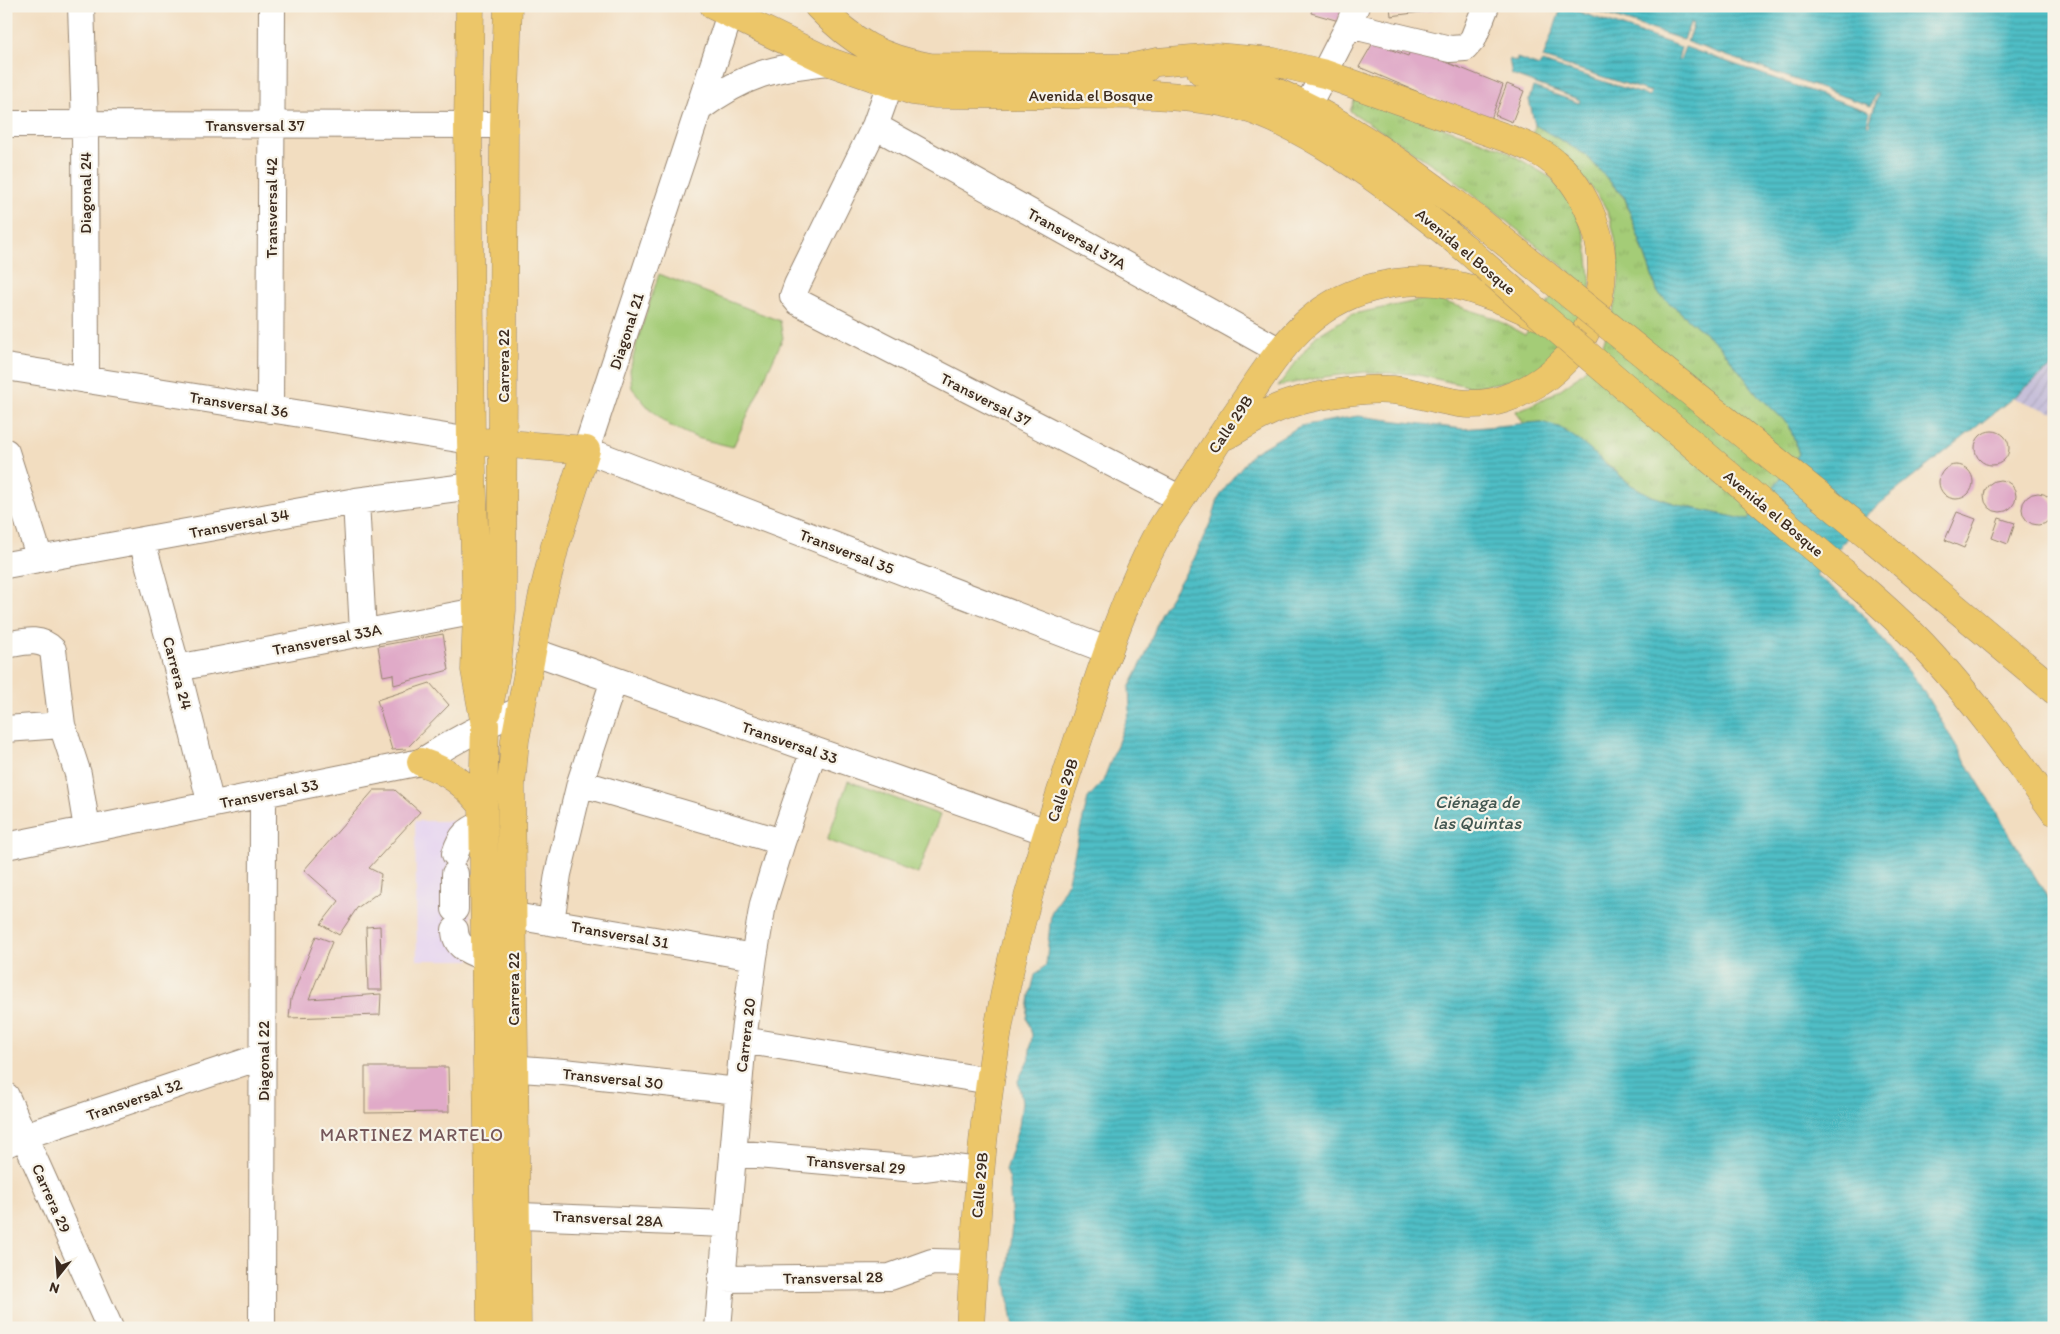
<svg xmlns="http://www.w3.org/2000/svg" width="2060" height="1334" font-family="Itim,sans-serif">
	<defs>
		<pattern id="industrial-furrows" width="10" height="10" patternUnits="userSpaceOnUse" patternTransform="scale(1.25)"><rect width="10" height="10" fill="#c7c0d9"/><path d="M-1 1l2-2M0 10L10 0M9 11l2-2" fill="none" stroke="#aca5ba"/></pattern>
		<pattern id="grass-tufts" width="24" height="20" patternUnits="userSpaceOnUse" patternTransform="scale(1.25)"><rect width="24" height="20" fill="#a4cc77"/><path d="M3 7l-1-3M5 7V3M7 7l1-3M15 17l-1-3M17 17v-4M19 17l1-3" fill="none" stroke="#8eaf66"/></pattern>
		<pattern id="water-rules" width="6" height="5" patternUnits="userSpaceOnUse" patternTransform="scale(1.25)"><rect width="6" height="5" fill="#4fbec6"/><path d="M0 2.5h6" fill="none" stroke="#439ba0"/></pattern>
	</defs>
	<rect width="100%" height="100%" fill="#f7f3e8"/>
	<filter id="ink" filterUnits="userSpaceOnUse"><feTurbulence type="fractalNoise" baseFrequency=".02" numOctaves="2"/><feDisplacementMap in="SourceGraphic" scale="10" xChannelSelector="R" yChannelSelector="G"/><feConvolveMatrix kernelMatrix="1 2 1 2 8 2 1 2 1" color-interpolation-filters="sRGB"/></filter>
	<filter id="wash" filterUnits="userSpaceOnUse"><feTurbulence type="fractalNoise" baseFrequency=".0096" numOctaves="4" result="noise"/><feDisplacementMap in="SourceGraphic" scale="20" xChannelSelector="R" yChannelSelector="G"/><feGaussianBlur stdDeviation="1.12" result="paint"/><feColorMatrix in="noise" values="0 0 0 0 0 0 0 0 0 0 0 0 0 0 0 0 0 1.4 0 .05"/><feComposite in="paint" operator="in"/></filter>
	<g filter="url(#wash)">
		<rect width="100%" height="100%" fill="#f2ddc0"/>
		<path fill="#e5d3f1" d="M415,821H469L470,960H417Z"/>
		<path fill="url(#industrial-furrows)" d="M2054,365V413L2013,398Z"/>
		<path fill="url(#grass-tufts)" stroke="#707b4a" d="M1356,96L1501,148L1553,179L1573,206L1586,239L1591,286L1582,321L1554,358L1526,376L1503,382L1472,387L1414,374L1365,372L1323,377L1278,386L1316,336L1353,314L1432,298L1492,317L1525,335L1570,272L1447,174L1350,111Z
			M1535,125L1586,155L1625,199L1658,293L1720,346L1757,394L1789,425L1799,454L1748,520L1683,506L1652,496L1631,485L1610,466L1541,422L1523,423L1516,411C1543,401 1566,388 1587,368C1590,364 1595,361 1597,357C1607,340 1618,295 1619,276C1619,255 1614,223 1604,205C1587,176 1559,157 1533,137Z"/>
		<path fill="#a4cc77" stroke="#707b4a" d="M659,274L780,321L783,338L733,447L697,438L669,425L647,406L632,388L630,370L637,342Z
			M848,781L940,815L918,874L827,840Z"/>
		<path fill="url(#water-rules)" stroke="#457472" d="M1562,6L1681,47L1678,60H1680L1685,47L1870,112L1867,124L1869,125L1878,94H1876L1871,106L1687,42L1693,24L1690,23L1684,40L1581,6H2054V365L1867,514L1816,575L1855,606L1919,684L2054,908V1328H1014L1006,1282L1012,1225L1009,1180L1005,1170L1019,1126L1022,1102L1018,1081L1029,1058L1032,1035L1027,1018L1030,995L1035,975L1046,965L1051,913L1067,884L1088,798L1103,781L1130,711L1129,688L1146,654L1160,614L1194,559L1212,519L1218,499L1230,481L1253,453L1300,426L1358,416L1463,429L1541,422L1559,427L1577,439L1631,485L1652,496L1683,506L1748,520L1799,454L1789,425L1757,394L1720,346L1658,293L1625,198L1586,155L1535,125L1529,100L1533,87L1579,103L1580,100L1512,75L1509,59L1517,62V58L1539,66L1542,62L1649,96L1651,92L1543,58Z"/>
		<g id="blocks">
			<path fill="#e0aac8" d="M1313,6H1343L1339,21L1311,13Z
				M1390,6H1459V7L1391,16Z
				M1373,43L1408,56L1411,48L1503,85L1490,122L1359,67Z
				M1507,84L1524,91L1512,122L1495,115Z
				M1975 448a17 17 0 1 1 34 0a17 17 0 1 1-34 0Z
				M1939 482a17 17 0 1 1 34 0a17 17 0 1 1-34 0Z
				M1984 496a16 16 0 1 1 32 0a16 16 0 1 1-32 0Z
				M2022 509a16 16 0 1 1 32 0a16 16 0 1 1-32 0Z
				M1957,512L1976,519L1964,548L1945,540Z
				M1999,518L2015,523L2008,544L1992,538Z
				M443,634L449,670L394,685L393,674L383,676L378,646Z
				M430,683L449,705L406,749L392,750L377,700Z
				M374,790H395L420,812L369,868L381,874L379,892L357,908L339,935L321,924L339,901L304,870Z
				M380,926L382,990H368L366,927Z
				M316,936L332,942L309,999L381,994L380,1015L289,1018L291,999Z
				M365,1067H448L449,1112L365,1113Z"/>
		</g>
	</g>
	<g filter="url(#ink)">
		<use href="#blocks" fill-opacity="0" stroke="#96846f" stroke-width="1"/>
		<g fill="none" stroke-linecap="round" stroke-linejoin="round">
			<defs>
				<path id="minor" d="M81,6L85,124L86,380
					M730,14L586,450L1109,651
					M1349,25L1450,49L1465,48L1473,39L1486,6
					M890,84L875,126L797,285L793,296L798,302L1181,499
					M1308,105L1349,25L1356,6
					M700,108C745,74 775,67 830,62
					M6,124L504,125
					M875,126L1280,351
					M6,367L471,441
					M270,410L272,6
					M6,452L40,559
					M356,501L363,632
					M142,541L177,668L211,805
					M6,565L356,501L473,486
					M6,645C23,642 40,636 53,650L62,725L78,774L87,829
					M532,651L1047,832
					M177,668L477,611
					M6,729L62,725
					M580,783L614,680
					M6,846L421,762C453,741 485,724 521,710
					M455,854C461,835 466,831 484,823
					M455,874V909
					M491,912L754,957
					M551,922L558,874L580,783L782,842
					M455,930C455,948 471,952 486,958
					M743,1040L990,1081
					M493,1067L564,1072L738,1091
					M6,1096L110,1328
					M6,1144L24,1136L263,1056
					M733,1153L916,1169L939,1166L979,1171
					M495,1215L726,1224
					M721,1279L890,1277L932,1262L973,1263
					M262,1328L263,794
					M718,1328L743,1040L754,957L763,904L782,842L814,750"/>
				<path id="major" d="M470,6L468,125L471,441L477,611L475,670L485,725L483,806L491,1328
					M714,6L830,62L913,91L936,94L1153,95C1183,97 1214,99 1243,107C1271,115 1297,129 1322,144C1374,175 1420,211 1466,249
					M818,6C852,42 881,59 930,67L1146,68
					M1129,68L1157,62L1216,57L1274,62L1325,74L1512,140C1527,146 1542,152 1555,163C1569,174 1580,191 1588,208C1625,286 1585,372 1504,399C1461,413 1434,394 1393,390C1361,387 1300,397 1271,411C1255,418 1240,428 1225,436
					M1201,71C1300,84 1396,160 1475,218
					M471,441L586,450L555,546L542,599L515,740L511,786L517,1328
					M1872,538L2054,690
					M1844,573C1874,598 1904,624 1931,654C1976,703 2015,757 2054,811
					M488,711L497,666L502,610L504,125L508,6
					M421,762C448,771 466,784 483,806
					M970,1328C976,1219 982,1110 1003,1003C1019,915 1048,831 1076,746C1100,675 1122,601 1158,535C1165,521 1175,509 1183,496C1200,469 1216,443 1234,417C1273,361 1301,307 1371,288C1437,270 1479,290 1538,316"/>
			</defs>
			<use href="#minor" stroke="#96846f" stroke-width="28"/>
			<use href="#major" stroke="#96846f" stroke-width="29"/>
			<use href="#minor" stroke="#fff" stroke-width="26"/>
			<use href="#major" stroke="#ecc669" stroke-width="28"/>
			<defs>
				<path id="major-bridge" d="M1475,218L1872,538
					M1466,249L1544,318L1844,573"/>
			</defs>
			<use href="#major-bridge" stroke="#96846f" stroke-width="29" stroke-linecap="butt"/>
			<use href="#major-bridge" stroke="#ecc669" stroke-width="28"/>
		</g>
	</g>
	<g text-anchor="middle" stroke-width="4.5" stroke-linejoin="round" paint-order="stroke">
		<g font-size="16" fill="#3b2a1e" stroke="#f7f3e8">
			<text x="1091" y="101">Avenida el Bosque</text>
			<text x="255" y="131">Transversal 37</text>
			<text transform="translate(85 193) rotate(-90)" y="6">Diagonal 24</text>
			<text transform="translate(271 208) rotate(-90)" y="6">Transversal 42</text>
			<text transform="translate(1077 238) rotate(29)" y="6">Transversal 37A</text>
			<text transform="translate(1466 251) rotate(40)" y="6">Avenida el Bosque</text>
			<text transform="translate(626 331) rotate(-72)" y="6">Diagonal 21</text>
			<text transform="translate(503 366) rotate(-90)" y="6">Carrera 22</text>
			<text transform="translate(986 399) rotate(27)" y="6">Transversal 37</text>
			<text transform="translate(239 404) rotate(9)" y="6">Transversal 36</text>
			<text transform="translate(1230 424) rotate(-56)" y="6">Calle 29B</text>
			<text transform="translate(1774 513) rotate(40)" y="6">Avenida el Bosque</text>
			<text transform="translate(239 523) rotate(-11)" y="6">Transversal 34</text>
			<text transform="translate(847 551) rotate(21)" y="6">Transversal 35</text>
			<text transform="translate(327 639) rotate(-11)" y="6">Transversal 33A</text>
			<text transform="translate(178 673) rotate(75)" y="6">Carrera 24</text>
			<text transform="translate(790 742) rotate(19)" y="6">Transversal 33</text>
			<text transform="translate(1062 790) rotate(-71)" y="6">Calle 29B</text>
			<text transform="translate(269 793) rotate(-11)" y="6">Transversal 33</text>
			<text transform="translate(620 934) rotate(10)" y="6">Transversal 31</text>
			<text transform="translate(513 989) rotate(-90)" y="6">Carrera 22</text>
			<text transform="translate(745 1035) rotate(-83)" y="6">Carrera 20</text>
			<text transform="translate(263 1061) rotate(-90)" y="6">Diagonal 22</text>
			<text transform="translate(613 1078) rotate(6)" y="6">Transversal 30</text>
			<text transform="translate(134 1099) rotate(-19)" y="6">Transversal 32</text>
			<text transform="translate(856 1164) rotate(5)" y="6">Transversal 29</text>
			<text transform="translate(979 1185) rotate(-85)" y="6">Calle 29B</text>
			<text transform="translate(52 1198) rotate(66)" y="6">Carrera 29</text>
			<text transform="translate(608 1218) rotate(3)" y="6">Transversal 28A</text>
			<text transform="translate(833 1277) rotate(-1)" y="6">Transversal 28</text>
		</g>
		<g font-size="18" font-style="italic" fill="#415650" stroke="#f7f3e8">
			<text x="1477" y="808">Ciénaga de<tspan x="1477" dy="21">las Quintas</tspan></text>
		</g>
		<g font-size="18" letter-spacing="1" fill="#75575a" stroke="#f7f3e8">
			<text x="412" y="1141">MARTINEZ MARTELO</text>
		</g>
	</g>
	<rect width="2060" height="1334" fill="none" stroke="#f7f3e8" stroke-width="25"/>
	<g transform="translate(58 1276) rotate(197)" stroke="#f7f3e8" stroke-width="4" paint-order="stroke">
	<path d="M0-4L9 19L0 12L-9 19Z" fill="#3b2a1e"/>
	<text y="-8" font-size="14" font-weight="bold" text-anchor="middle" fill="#3b2a1e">N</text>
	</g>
</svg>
